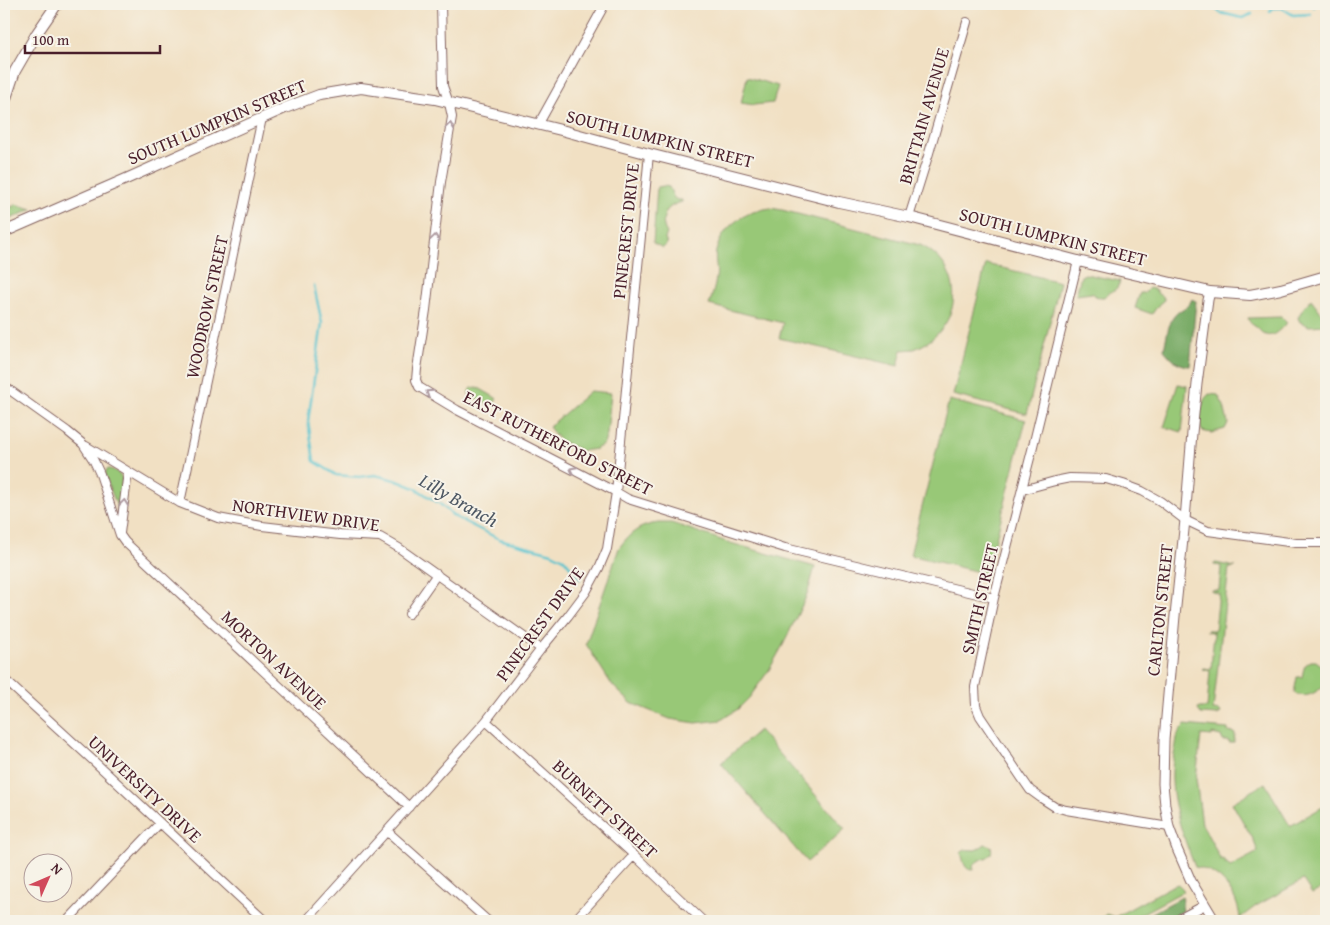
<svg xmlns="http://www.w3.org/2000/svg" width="1330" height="925" font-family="'Gentium Book Plus',serif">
	<rect width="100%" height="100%" fill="#f7f3e8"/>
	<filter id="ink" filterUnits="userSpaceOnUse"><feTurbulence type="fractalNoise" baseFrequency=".02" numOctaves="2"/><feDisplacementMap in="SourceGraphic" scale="10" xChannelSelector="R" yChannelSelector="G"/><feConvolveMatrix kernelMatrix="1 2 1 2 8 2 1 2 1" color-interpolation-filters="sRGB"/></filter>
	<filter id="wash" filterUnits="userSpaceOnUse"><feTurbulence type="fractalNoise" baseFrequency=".0096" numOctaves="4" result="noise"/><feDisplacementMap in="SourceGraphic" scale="20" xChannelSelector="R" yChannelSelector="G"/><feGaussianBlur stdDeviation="1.12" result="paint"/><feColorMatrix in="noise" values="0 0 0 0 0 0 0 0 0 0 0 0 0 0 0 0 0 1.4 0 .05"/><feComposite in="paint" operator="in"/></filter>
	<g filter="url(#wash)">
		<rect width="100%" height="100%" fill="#f1e0c3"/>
		<path fill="#98c877" stroke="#717451" d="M747,77L778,86L773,103L754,105L741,103Z
			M664,186L669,187C673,194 672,201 682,200V202C679,203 676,203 674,205C662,210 661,225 667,233L665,239L667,244L663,248L653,243L657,187Z
			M4,204L13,207L15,204L32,209L4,222Z
			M771,208L782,210L920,245C955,261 965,303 939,332C933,339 923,346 914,349C910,349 906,350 902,350L898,366L779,338L783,323L709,305C712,296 715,287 716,278C718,269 714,260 716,251C723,225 745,211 771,208Z
			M986,264L1060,282L1027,414L953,395Z
			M1085,274L1120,281C1117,293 1110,290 1104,297H1097L1092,293L1076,295L1081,276Z
			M1149,288L1157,290V293L1164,298V300L1159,304L1152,314L1135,308L1140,293H1144Z
			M1311,299L1326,319V325L1309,326L1300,322L1298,318L1302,310Z
			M1281,317L1287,323C1280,328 1273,341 1262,333C1260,331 1259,329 1256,327C1252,324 1250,324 1248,318Z
			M1178,384L1187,386L1182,432L1164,427Z
			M477,387L496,398L497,399L491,406L469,395V391L472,388Z
			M590,391L611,393L607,434L604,444L596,449L582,451L559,440L549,427Z
			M1209,394L1218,395L1224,406L1228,423L1225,429L1211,433L1202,431C1197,423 1201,400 1209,394Z
			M949,400L1026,420L987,574L910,555Z
			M108,469C114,469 119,473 122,478L121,513L120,514L105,476L106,471Z
			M659,523H671L678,525L727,542L815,567L809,588L805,599L783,645L769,670L749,698L738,709L721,720L696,723L670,719L631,703L612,685L586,644L619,548C630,533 639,525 659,523Z
			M1216,563L1235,567L1234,568H1229L1213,710L1220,711L1221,713L1217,715L1201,714L1198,710L1199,708H1207L1210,671L1202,669L1203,668L1211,669L1214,633L1207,631V630H1215L1219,593L1212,592L1211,590H1219L1221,566L1214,565V564Z
			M1311,661H1316L1326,669V683C1318,692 1306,700 1294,693L1297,677H1302C1304,669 1303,665 1311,661Z
			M1185,725L1228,729V732L1235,733L1234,743H1229V741H1223L1221,736L1212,734V736L1201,735L1196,779L1202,824L1221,860L1223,859L1225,863H1227L1230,867L1258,852L1253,839L1232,803L1265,783L1290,826L1326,805V886L1312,894L1303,880L1256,906L1240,918C1237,893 1221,872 1195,867C1181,831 1165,789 1175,750C1178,736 1175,736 1185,725Z
			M759,730L845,829L807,862L721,763Z
			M985,844L991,846C995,861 979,856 973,866L974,870C963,871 964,860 961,853C966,848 969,850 975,850C979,849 982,846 985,844Z
			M1178,884L1183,889L1182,892L1128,921H1103L1102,920L1103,917L1106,914L1115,917L1170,887Z"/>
		<path fill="#7aac68" stroke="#62664a" d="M1192,299L1196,301L1190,366H1188C1174,363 1173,360 1164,350C1166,341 1168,322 1175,315C1181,308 1189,308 1192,299Z
			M1182,897L1183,898L1182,905L1183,911L1166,921H1137Z"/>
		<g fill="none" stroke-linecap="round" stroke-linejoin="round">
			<path stroke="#56c3ce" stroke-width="2.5" d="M1208,4L1221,13L1242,18L1252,14
				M1314,7V4
				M1270,11L1273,8H1282L1293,15L1311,14
				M314,286L322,323L308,421L314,461L336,475L359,477L375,475L395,480L415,488L440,504L455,517L499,539L552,553L564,559L580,579"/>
		</g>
	</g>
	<g filter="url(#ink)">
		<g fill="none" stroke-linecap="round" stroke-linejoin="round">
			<defs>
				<path id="minor" d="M441,4L443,86L449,103L452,117L441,182L426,310L417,369L416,380L419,387L457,410L616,492L628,499L785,548L994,598
					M538,125L605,4
					M909,217L929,153L967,22
					M1078,261L1032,450L994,598L975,687L976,706L980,716L1021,777L1030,790L1041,798L1055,807L1066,810L1169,827
					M4,386L67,431L83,444L94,461L100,474L120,535L125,542L409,807
					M86,446L180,503L218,518L262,526L340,535L380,537L399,548L541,649
					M1022,490L1055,481L1070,478L1106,479L1123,484L1142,491L1160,501L1185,520L1208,531L1296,543H1326
					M180,503L262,118
					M120,533L128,472
					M409,614L437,574
					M4,679L98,765L265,921
					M486,721L634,855L703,921
					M387,831L488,921
					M67,921L160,823
					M306,921L486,721L541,649L568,616L586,592L599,568L607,549L616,492L649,154
					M574,921L634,855
					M1175,921L1205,905"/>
				<path id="tertiary" d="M1210,292L1208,300L1197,384L1192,433L1185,520L1175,616L1164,740L1163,784L1165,805L1169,827L1177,849L1191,881L1215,921"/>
				<path id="secondary" d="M4,104L15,71L37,33L57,4
					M4,232L126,179L285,108L319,95L361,88L435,99L565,131L649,154L839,202L909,217L1078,261L1210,292L1250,295L1281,289L1326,276"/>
			</defs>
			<use href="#minor" stroke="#846360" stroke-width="10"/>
			<use href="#tertiary" stroke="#846360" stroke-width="11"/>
			<use href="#secondary" stroke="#846360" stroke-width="12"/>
			<use href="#minor" stroke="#fff" stroke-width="8"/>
			<use href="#tertiary" stroke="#fff" stroke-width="9"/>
			<use href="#secondary" stroke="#fff" stroke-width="10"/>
		</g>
		<defs><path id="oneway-chevron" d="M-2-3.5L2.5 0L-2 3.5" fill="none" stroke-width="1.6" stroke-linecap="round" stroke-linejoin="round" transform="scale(1.25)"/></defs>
		<g stroke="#ae9aa0">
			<use href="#oneway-chevron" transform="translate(450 126) rotate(-82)"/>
			<use href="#oneway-chevron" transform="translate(435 238) rotate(-82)"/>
			<use href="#oneway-chevron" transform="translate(429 393) rotate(-147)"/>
			<use href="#oneway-chevron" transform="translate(573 470) rotate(-153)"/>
			<use href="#oneway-chevron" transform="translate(124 503) rotate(-83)"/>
		</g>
	</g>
	<g text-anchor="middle" stroke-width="4" stroke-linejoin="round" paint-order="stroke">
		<g font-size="18" fill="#4a1f2b" stroke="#f7f3e8">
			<text transform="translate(924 116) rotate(-74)" y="6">BRITTAIN AVENUE</text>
			<text transform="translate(217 122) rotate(-23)" y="6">SOUTH LUMPKIN STREET</text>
			<text transform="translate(660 139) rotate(14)" y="6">SOUTH LUMPKIN STREET</text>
			<text transform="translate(626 231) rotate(-84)" y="6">PINECREST DRIVE</text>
			<text transform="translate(1053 237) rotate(14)" y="6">SOUTH LUMPKIN STREET</text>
			<text transform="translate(207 307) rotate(-78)" y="6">WOODROW STREET</text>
			<text transform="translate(558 443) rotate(27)" y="6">EAST RUTHERFORD STREET</text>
			<text transform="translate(306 515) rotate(8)" y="6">NORTHVIEW DRIVE</text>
			<text transform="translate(980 599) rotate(-77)" y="6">SMITH STREET</text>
			<text transform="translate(1160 610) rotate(-84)" y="6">CARLTON STREET</text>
			<text transform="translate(540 624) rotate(-54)" y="6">PINECREST DRIVE</text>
			<text transform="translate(274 660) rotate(43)" y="6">MORTON AVENUE</text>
			<text transform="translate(145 789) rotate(43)" y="6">UNIVERSITY DRIVE</text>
			<text transform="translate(605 809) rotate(43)" y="6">BURNETT STREET</text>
		</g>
		<g font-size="19" font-style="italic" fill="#4e5864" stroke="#f7f3e8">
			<text transform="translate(459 500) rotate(30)" y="7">Lilly Branch</text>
		</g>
	</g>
	<rect width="1330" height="925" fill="none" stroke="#f7f3e8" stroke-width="20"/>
	<g transform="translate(48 878) rotate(45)"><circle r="24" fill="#f7f3e8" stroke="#b29e9c"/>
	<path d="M0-4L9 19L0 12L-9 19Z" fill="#d1495b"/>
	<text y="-8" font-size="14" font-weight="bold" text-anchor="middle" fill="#4a1f2b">N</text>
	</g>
	<path d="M25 45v8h135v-8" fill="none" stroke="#4a1f2b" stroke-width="2.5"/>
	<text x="32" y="45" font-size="15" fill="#4a1f2b" stroke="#f7f3e8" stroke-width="4" paint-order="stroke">100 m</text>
</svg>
